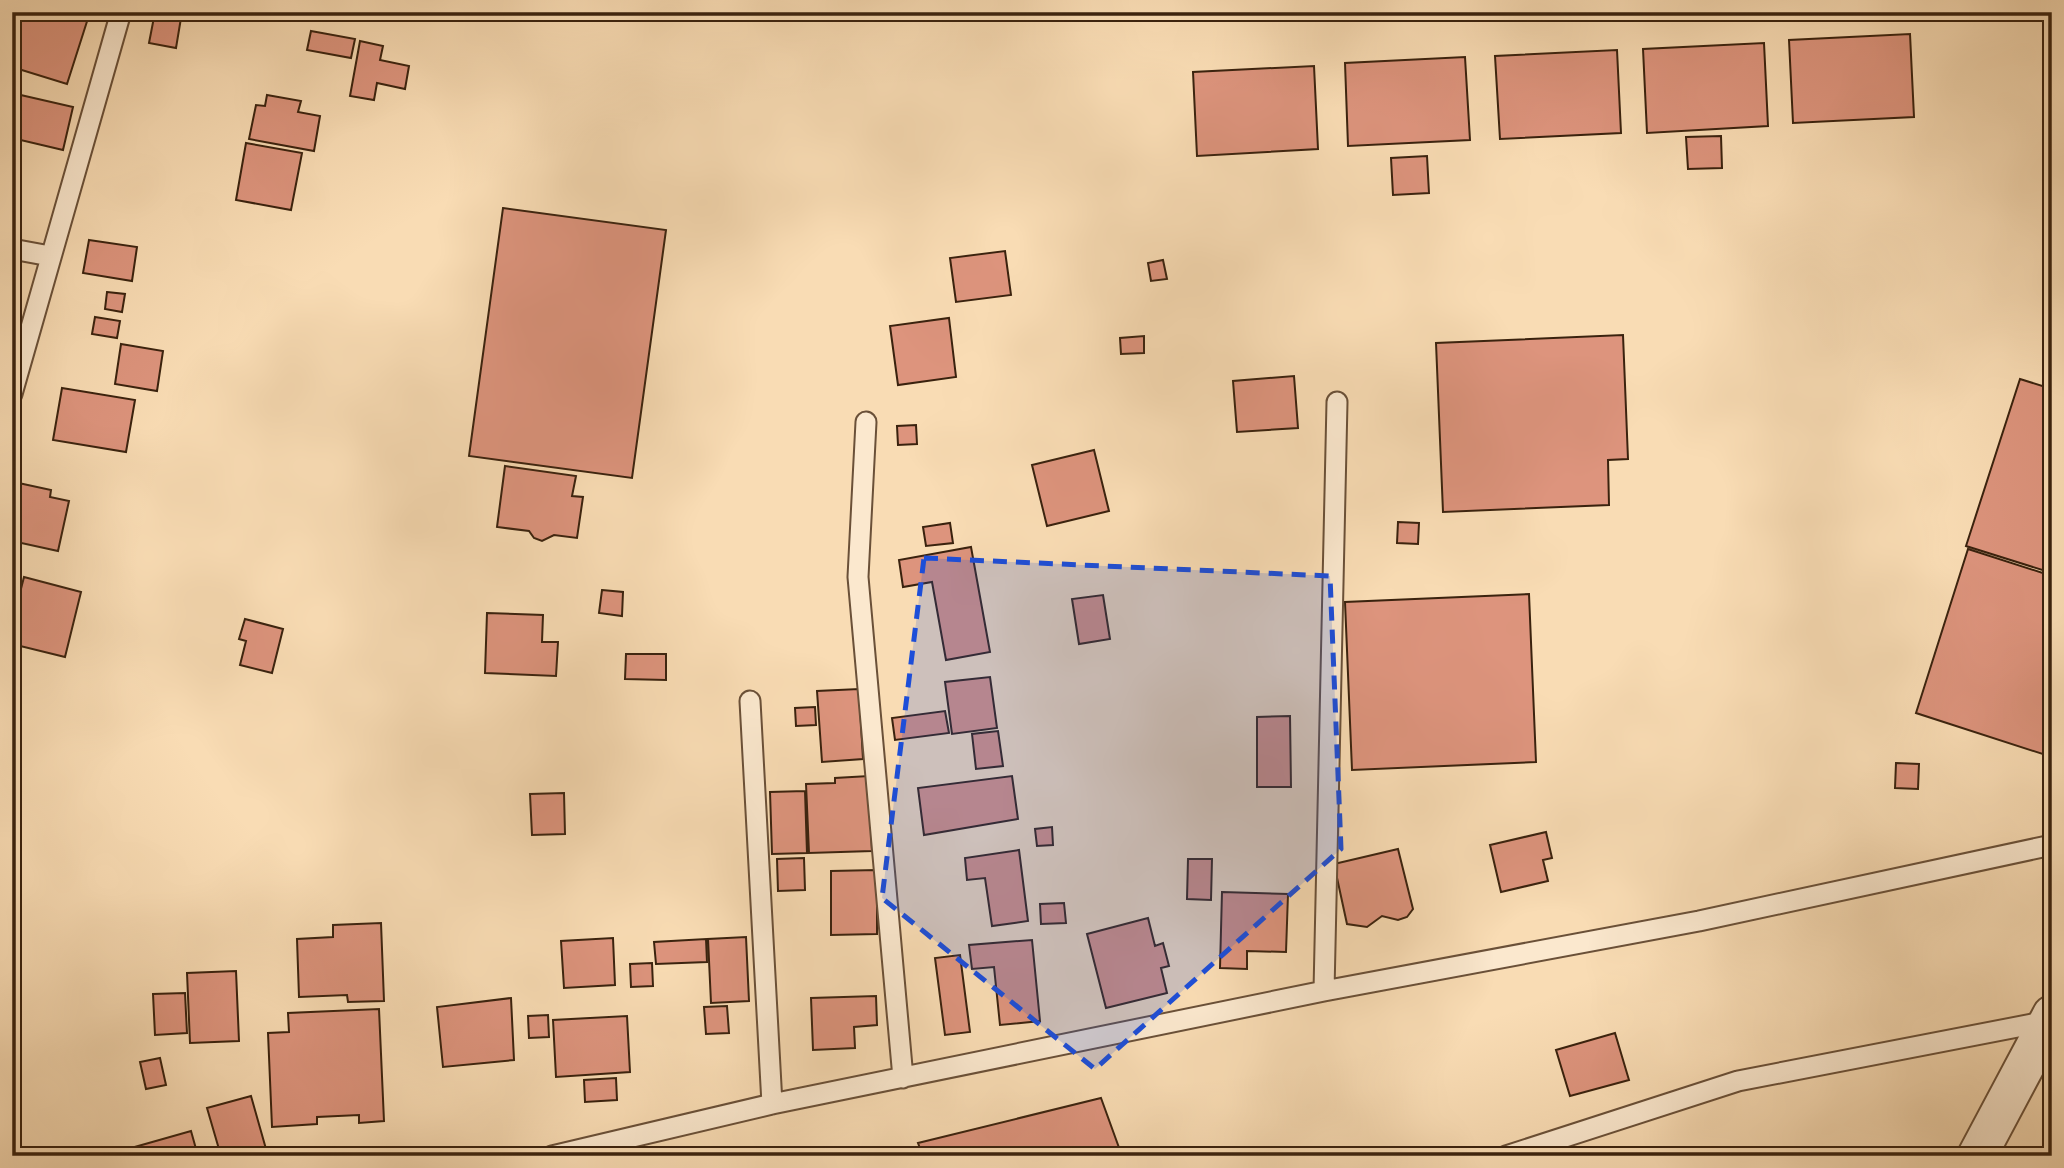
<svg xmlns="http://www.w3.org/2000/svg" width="2064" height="1168" font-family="Cardo,serif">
	<rect width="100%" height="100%" fill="#f9dcb4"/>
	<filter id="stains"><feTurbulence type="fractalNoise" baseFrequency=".00286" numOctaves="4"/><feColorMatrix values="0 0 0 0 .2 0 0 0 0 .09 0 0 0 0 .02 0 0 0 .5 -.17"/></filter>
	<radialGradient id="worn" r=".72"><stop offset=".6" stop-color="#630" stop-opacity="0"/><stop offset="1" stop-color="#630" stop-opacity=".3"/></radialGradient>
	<path fill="#dd947d" stroke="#3a220e" stroke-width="2" d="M12,12H90L67,84L12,67Z
		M155,12H182L176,48L149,43Z
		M311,31L355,39L351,58L307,50Z
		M1910,34L1914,117L1793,123L1789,40Z
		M360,41L383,46L380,60L409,66L405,89L377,83L374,100L350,96Z
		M1764,43L1768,126L1647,133L1643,49Z
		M1617,50L1621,133L1500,139L1495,56Z
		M1465,57L1470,140L1348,146L1345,63Z
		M1314,66L1318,149L1197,156L1193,72Z
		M12,93L73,107L63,150L12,138Z
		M267,95L301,101L298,112L320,116L314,151L249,139L256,105L265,106Z
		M1721,136L1722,168L1688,169L1686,137Z
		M246,143L302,153L291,210L236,200Z
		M1427,156L1429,193L1393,195L1391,158Z
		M503,208L666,230L632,478L469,456Z
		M89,240L137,247L132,281L83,273Z
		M1005,251L1011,295L956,302L950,258Z
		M1163,260L1167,279L1151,281L1148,263Z
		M107,292L125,294L122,312L105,309Z
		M95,317L120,321L117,338L92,334Z
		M949,318L956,377L898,385L890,326Z
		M1623,335L1628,459L1608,460L1609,505L1443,512L1436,343Z
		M1144,336V353L1121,354L1120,338Z
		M121,344L163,351L157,391L115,384Z
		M1294,376L1298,428L1237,432L1233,381Z
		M2020,379L2052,389V573L1966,546Z
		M62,388L135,400L126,452L53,440Z
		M916,425L917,444L898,445L897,426Z
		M1094,450L1109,511L1047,526L1032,465Z
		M505,466L576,476L572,496L583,497L577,538L554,535L542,541L534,538L529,531L497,527Z
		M14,482L51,490L50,497L69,501L58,551L12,541Z
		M1398,522L1419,523L1418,544L1397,543Z
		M950,523L953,543L926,546L923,527Z
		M971,547L990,652L946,660L932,582L903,587L899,560Z
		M1968,549L2052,576V757L1916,713Z
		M24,577L81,592L65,657L12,644V624Z
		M602,590L623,592L622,616L599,613Z
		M1529,594L1536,762L1352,770L1345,602Z
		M1103,595L1110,639L1079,644L1072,599Z
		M487,613L543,615L542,642H558L556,676L485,673Z
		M245,619L283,629L272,673L240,665L246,641L239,639Z
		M626,654H666V680L625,679Z
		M990,677L997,728L952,734L945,682Z
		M859,689L863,759L822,762L817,691Z
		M815,707L816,725L796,726L795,708Z
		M945,711L949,733L895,740L892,718Z
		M1290,716L1291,787H1257V717Z
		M998,731L1003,766L976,769L972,734Z
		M1896,763L1919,764L1918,789L1895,788Z
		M869,776L872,851L809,853L806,784L835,783V778Z
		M1012,776L1018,819L924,835L918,788Z
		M805,791L807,853L772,854L770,792Z
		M564,793L565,834L532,835L530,794Z
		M1052,827L1053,845L1037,846L1035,829Z
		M1546,832L1552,858L1543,860L1548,881L1501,892L1490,845Z
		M1398,849L1413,909L1407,917L1398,920L1382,916L1367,927L1347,924L1334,864Z
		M1019,850L1028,921L992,926L985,878L967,880L965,858Z
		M804,858L805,890L778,891L777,859Z
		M1188,859H1212L1211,900L1187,899Z
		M877,870V934L831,935V871Z
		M1222,892L1288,894L1286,952L1247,951V969L1220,968Z
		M1064,903L1066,923L1041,924L1040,904Z
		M1148,918L1155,946L1163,943L1169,966L1161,968L1167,993L1106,1008L1087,934Z
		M381,923L384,1001L348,1002L347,995L299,997L297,939L333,937V925Z
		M746,937L749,1001L711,1003L708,939Z
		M613,938L615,985L564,988L561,941Z
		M706,939L707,962L656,964L654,942Z
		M1032,940L1040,1021L1000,1025L994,967L972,969L969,945Z
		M960,955L970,1032L945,1035L935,958Z
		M652,963L653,986L631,987L630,964Z
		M236,971L239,1041L190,1043L187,973Z
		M185,993L187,1033L155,1035L153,994Z
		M876,996L877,1025L854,1027L855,1048L813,1050L811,998Z
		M511,998L514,1060L443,1067L437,1007Z
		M727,1006L729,1033L706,1034L704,1007Z
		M379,1009L384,1121L359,1123V1115L317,1117V1124L272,1127L268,1033L289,1032L288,1013Z
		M548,1015L549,1037L529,1038L528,1016Z
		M627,1016L630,1072L556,1077L553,1020Z
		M1615,1033L1629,1080L1570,1096L1556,1050Z
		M160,1058L166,1085L146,1089L140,1062Z
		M616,1078L617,1100L585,1102L584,1080Z
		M251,1096L268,1156H221L207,1108Z
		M1101,1098L1122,1156H923L918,1143Z
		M191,1131L198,1156H118L117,1152Z"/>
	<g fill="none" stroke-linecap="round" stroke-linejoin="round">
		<defs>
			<path id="service" d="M12,249L50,256
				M12,394L121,12
				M866,422L858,577L903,1078
				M750,701L772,1104
				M1324,991L1337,402
				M552,1156L772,1104L1324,991L1699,921L2052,845
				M1506,1156L1738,1081L2048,1021"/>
			<path id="minor" d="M1977,1156L2052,1015"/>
		</defs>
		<use href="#service" stroke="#6a5038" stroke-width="23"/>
		<use href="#minor" stroke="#6a5038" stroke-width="42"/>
		<use href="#service" stroke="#fbe8ce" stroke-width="19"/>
		<use href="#minor" stroke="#fbe8ce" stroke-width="38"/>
	</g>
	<path fill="#1d4ed8" fill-opacity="0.2" stroke="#1d4ed8" stroke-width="5" stroke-dasharray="14 9" stroke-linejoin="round" d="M924,558L1330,576L1341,849L1095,1069L882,898Z"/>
	<rect width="2064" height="1168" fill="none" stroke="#f9dcb4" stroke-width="42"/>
	<rect x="14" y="14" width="2036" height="1140" fill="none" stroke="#3a220e" stroke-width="3.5"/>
	<rect x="21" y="21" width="2022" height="1126" fill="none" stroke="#3a220e" stroke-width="2"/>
	<rect width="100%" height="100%" filter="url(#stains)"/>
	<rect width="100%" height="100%" fill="url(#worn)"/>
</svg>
